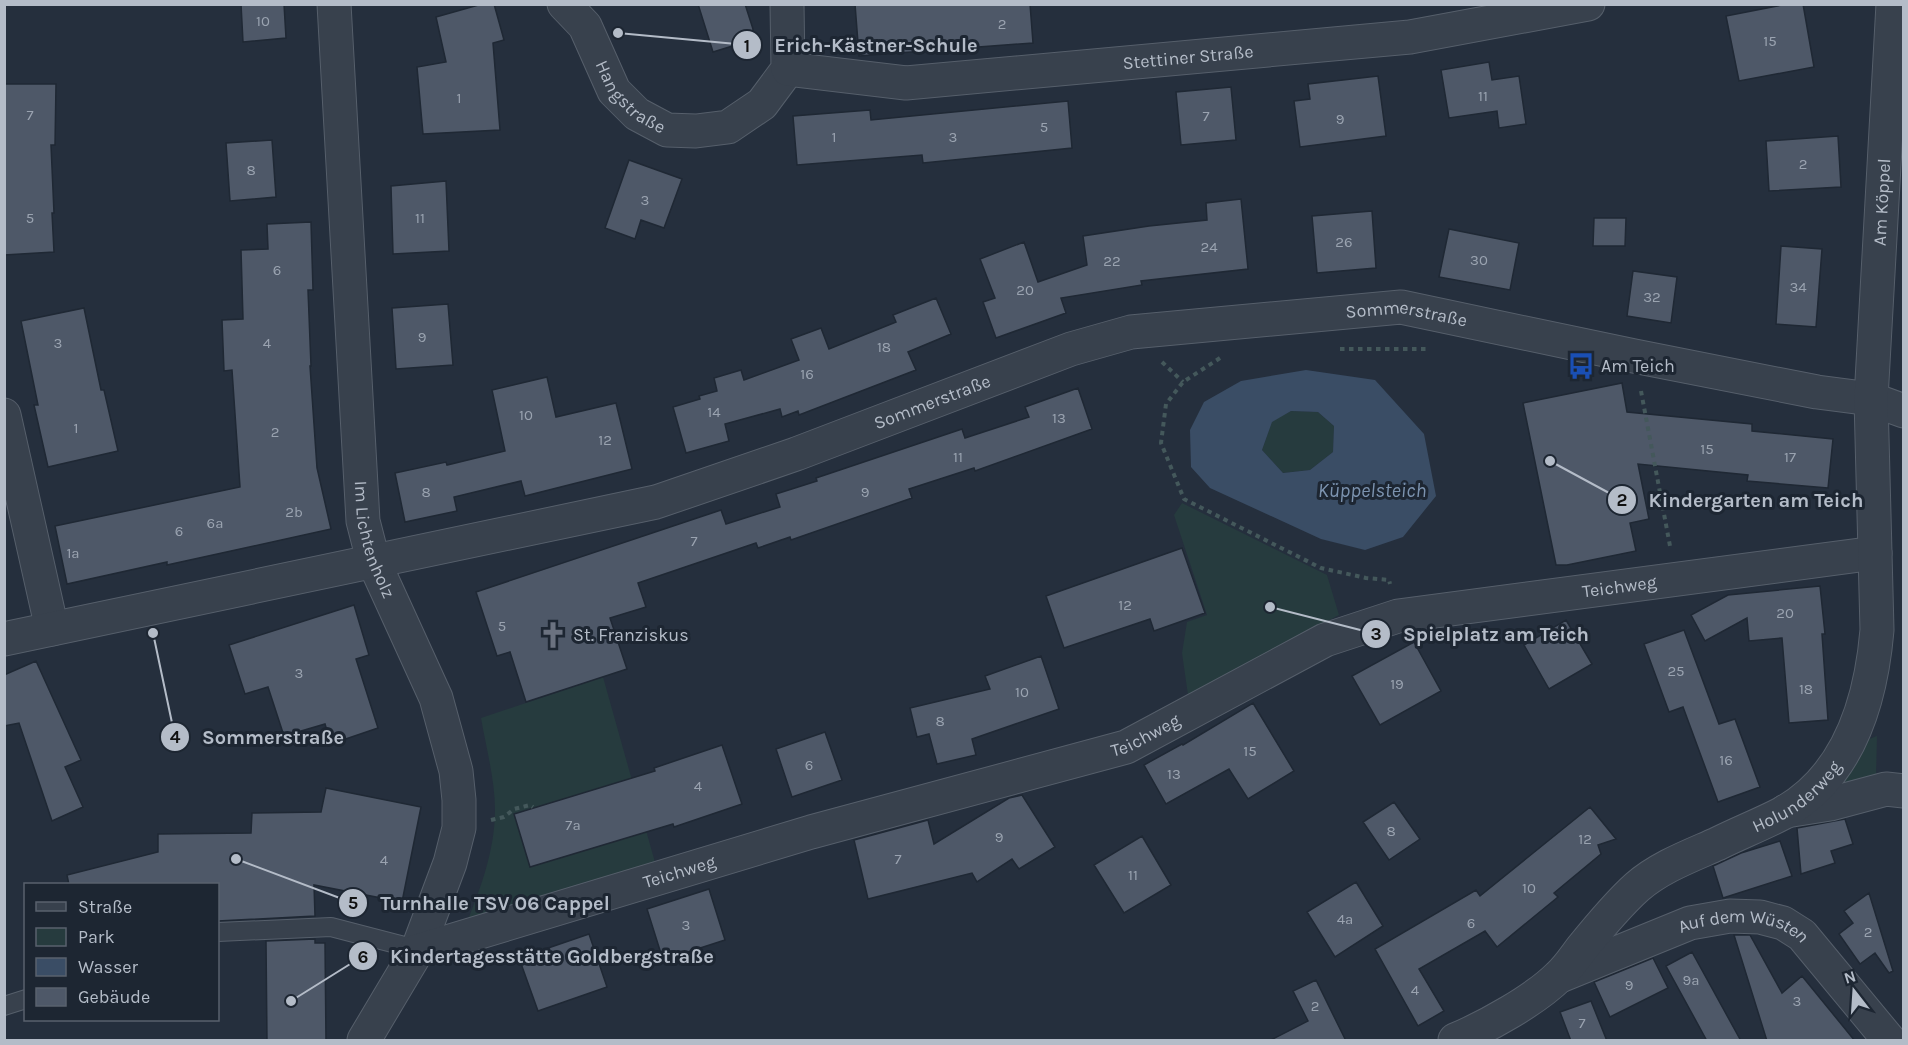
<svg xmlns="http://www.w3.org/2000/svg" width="1908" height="1045" font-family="Karla,sans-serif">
	<rect width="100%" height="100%" fill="#252f3d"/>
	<path fill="#263b3e" d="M1291,411L1318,412L1334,426L1333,452L1310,470L1283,473L1262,450L1272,421Z
		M1182,503L1327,575L1339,615L1188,695L1182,653L1187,622L1207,615L1174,515Z
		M603,677L658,873L463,932C479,893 495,852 495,810C495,780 486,747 481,718Z
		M1877,736L1876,777L1825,790L1864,741Z"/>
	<path fill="#3a4d65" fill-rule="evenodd" d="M1306,370L1375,380L1424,434L1436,496L1403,537L1365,550L1321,539L1210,488L1191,467L1190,430L1204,402L1241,381ZM1291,411L1318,412L1334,426L1333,452L1310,470L1283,473L1262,450L1272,422Z"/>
	<path fill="#4e5868" stroke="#1f2834" stroke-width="1.5" d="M241,4H284L286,38L243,42Z
		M482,4H494L504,40L493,43L500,130L423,134L417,67L446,62L436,17Z
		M698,4H745L753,29L752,40L713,52Z
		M855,4H1030L1033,43L859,56Z
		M1787,4H1803L1814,67L1739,81L1726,16Z
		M1489,62L1492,80L1519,76L1526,124L1499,128L1497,111L1449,118L1441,70Z
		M1378,76L1386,136L1300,147L1294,101L1310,99L1308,84Z
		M4,84H56L55,145H51L54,213H52L54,252L4,255Z
		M1231,87L1236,140L1181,145L1176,92Z
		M1068,101L1072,148L923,163L922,155L797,165L793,116L870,110L871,120Z
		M1838,136L1841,187L1769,191L1766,141Z
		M272,140L276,197L230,201L226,143Z
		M629,160L682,179L664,228L641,220L635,239L605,228Z
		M446,181L449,251L393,254L391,186Z
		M1241,199L1248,269L1141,281L1142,285L1061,298L1066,313L996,338L983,302L995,298L980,259L1024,242L1038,282L1087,265L1083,236L1149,226L1207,220L1206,203Z
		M1372,211L1376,268L1317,273L1312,216Z
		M1594,218H1626L1625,246H1593Z
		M311,222L313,290H308L311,366H310L317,468L331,529L167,565V562L67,584L55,526L240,487L232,370L224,371L222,320L243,319L241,250L268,249L267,224Z
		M1449,229L1519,243L1510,290L1439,277Z
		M1781,246L1822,249L1816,327L1776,324Z
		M1633,271L1677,277L1671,323L1627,316Z
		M936,298L951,334L908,352L916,370L799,415L798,411L782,417L780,409L725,424L729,441L686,453L673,407L700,399L699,396L717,391L714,378L741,370L744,380L799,360L791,339L821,328L829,349L896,322L893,315Z
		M448,304L453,365L396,369L392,308Z
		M84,308L101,390H104L118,451L48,467L34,405H38L21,321Z
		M547,377L556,417L616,403L632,469L525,496L521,481L454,497L457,511L405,522L395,473L446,462L447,465L505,451L492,390Z
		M1622,383L1627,412L1752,424V431L1833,439L1828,488L1747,481L1748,475L1638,464L1649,519L1630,523L1636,551L1567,565H1556L1523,403Z
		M1078,388L1092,429L975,471L974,468L909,489L912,498L791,540L790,537L758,548L756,543L638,583L646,607L610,618L627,669L526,702L510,652L497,656L476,592L721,510L726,524L780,507L776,494L817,481L816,478L962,429L965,438L1029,417L1025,407Z
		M1182,548L1205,613L1154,631L1150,619L1064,648L1046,596Z
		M1820,586L1825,634H1822L1828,720L1789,723L1782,638L1749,641L1747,618L1705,641L1691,615L1728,595Z
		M354,605L369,655L356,659L378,728L331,744L325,724L284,736L268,687L245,694L229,645Z
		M1566,620L1592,664L1549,689L1524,645Z
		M1684,630L1719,724L1735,719L1760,787L1718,802L1683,707L1669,712L1644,644Z
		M1414,642L1441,691L1380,725L1352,676Z
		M1041,656L1059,709L972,739L976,755L937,764L929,734L917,737L910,708L990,689L985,676Z
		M36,661L81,760L65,767L83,807L52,821L19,723L4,726V675Z
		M1253,703L1294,771L1248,799L1229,769L1166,804L1144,765L1182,744L1183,745Z
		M825,732L842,780L792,797L776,749Z
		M722,745L742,804L674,827L673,824L530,867L514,814L655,771L654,768Z
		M326,788L421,807L402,902L314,885L315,916L218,921V885H69L67,875L158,852V834L251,833L252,813L321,812Z
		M1022,795L1055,847L1019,869L1012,859L977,882L972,873L868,899L854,840L928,820L934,844L1009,798Z
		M1394,802L1420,839L1389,860L1363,822Z
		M1590,807L1616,839L1598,845L1601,854L1554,893L1558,897L1497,947L1485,931L1419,969L1444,1011L1418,1026L1375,949L1476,890L1480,896Z
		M1845,819L1853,844L1831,851L1835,863L1801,874L1797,828Z
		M1142,836L1171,885L1124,913L1094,865Z
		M1780,841L1792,876L1723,898L1713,866L1741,853Z
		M1356,882L1383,926L1335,957L1307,912Z
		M709,889L725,940L663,960L647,909Z
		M1869,893L1893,971L1889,973L1875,953L1860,964L1839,934L1853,923L1844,911Z
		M589,934L607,987L538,1011L519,958Z
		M1734,935H1750L1782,993L1802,976L1855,1041H1767Z
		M315,939V943H325L326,1041H267L266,941Z
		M1692,952L1741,1041H1707L1666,966Z
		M1653,958L1668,988L1610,1017L1594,982Z
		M1316,980L1346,1041H1269L1308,1021L1293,991Z
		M1591,1001L1607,1041H1571L1560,1012Z"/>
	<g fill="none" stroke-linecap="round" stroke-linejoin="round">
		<defs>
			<path id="lane" d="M218,932L331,927L408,947L417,951
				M4,1006L26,999"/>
			<g id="street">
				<path id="s1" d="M334,4L363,521L373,560L436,698L456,771L459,800V828L450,863L417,951L364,1040"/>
				<path id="s2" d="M564,4L585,26L614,91L637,114L667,130L696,131L728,127L762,104L788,69L787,4"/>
				<path id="s3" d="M788,69L906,83L1410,37L1588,4"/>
				<path d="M4,415L52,629"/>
				<path id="s4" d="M4,639L656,502L796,454L1071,349L1131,332L1401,307L1634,356L1817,392L1871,399L1904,411"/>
				<path d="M1786,811L1830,804L1886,789L1904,791"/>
				<path id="s5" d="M417,951L811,832L1126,747L1325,640L1398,616L1875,553"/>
				<path id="s6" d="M1560,976L1690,923L1730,916L1760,917L1783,923L1802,935L1889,1040"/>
				<path id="s7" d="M1455,1040C1486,1027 1535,1000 1559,976C1568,968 1575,957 1582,948C1599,927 1617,905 1637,887C1660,867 1690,856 1717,844C1739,833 1762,824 1783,813C1849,776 1871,701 1877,630L1871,399L1893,4"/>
			</g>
		</defs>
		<use href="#lane" stroke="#565f6b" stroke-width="20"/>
		<use href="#street" stroke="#565f6b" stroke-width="35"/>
		<path stroke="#44585b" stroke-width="4" stroke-dasharray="4.5 4.5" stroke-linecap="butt" d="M1340,349H1429
			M1220,358L1183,382L1166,404L1161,443L1184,499L1321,568L1366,578L1389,580L1390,584
			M1162,362L1183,382
			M1641,391L1670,546
			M491,820L504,817L514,809L530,805L533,807"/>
		<use href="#lane" stroke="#38414d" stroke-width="18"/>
		<use href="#street" stroke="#38414d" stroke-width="33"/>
	</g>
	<defs>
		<symbol id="bus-bare" viewBox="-9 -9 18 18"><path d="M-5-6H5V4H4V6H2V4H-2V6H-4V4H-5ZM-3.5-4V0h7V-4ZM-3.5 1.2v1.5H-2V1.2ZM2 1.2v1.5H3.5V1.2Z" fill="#1a4fb4" stroke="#1d2632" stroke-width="2.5" paint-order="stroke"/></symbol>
		<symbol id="church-bare" viewBox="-9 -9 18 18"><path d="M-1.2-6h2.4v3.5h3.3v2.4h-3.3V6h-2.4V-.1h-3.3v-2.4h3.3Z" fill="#6b7280" stroke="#1d2632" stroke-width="2.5" paint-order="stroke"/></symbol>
	</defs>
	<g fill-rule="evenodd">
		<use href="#bus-bare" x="1562" y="347" width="38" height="38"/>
		<use href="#church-bare" x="534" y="616" width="38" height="38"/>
	</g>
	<g text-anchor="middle" stroke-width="6" stroke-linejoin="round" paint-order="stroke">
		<g font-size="15" fill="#9aa3b0">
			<text x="263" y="26">10</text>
			<text x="1002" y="29">2</text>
			<text x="1770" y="46">15</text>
			<text x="1483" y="101">11</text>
			<text x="459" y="103">1</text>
			<text x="30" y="120">7</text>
			<text x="1206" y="121">7</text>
			<text x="1340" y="124">9</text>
			<text x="1044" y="132">5</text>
			<text x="834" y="142">1</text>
			<text x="953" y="142">3</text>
			<text x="1803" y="169">2</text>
			<text x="251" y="175">8</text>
			<text x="645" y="205">3</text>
			<text x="30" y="223">5</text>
			<text x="420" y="223">11</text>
			<text x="1344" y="247">26</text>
			<text x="1209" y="252">24</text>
			<text x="1479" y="265">30</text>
			<text x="1112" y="266">22</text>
			<text x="277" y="275">6</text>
			<text x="1798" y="292">34</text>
			<text x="1025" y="295">20</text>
			<text x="1652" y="302">32</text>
			<text x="422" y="342">9</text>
			<text x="58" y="348">3</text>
			<text x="267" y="348">4</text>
			<text x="884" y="352">18</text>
			<text x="807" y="379">16</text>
			<text x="714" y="417">14</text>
			<text x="526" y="420">10</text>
			<text x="1059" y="423">13</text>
			<text x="76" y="433">1</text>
			<text x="275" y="437">2</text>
			<text x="605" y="445">12</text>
			<text x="1707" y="454">15</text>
			<text x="958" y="462">11</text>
			<text x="1790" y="462">17</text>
			<text x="426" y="497">8</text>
			<text x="865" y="497">9</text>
			<text x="294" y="517">2b</text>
			<text x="215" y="528">6a</text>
			<text x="179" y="536">6</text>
			<text x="694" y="546">7</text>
			<text x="73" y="558">1a</text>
			<text x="1125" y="610">12</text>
			<text x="1785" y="618">20</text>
			<text x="502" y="631">5</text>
			<text x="1676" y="676">25</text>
			<text x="299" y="678">3</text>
			<text x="1397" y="689">19</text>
			<text x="1806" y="694">18</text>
			<text x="1022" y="697">10</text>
			<text x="940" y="726">8</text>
			<text x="1250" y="756">15</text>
			<text x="1726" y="765">16</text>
			<text x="809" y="770">6</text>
			<text x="1174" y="779">13</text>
			<text x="698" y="791">4</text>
			<text x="573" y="830">7a</text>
			<text x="1391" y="836">8</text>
			<text x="999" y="842">9</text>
			<text x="1585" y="844">12</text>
			<text x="898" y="864">7</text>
			<text x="384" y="865">4</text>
			<text x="1133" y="880">11</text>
			<text x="1529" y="893">10</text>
			<text x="1345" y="924">4a</text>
			<text x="1471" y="928">6</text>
			<text x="686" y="930">3</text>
			<text x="1868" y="937">2</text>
			<text x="1691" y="985">9a</text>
			<text x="1629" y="990">9</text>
			<text x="1415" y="995">4</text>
			<text x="1797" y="1006">3</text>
			<text x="1315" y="1011">2</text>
			<text x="1582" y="1028">7</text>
		</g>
		<g font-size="18" fill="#b4bcc8" stroke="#1d2632">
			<text dy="6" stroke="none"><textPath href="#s3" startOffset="402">Stettiner Straße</textPath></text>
			<text dy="6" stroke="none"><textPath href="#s2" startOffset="117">Hangstraße</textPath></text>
			<text dy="6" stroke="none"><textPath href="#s7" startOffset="1048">Am Köppel</textPath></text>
			<text dy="6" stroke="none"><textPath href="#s4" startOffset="1448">Sommerstraße</textPath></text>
			<text dy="6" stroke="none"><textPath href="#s4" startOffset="960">Sommerstraße</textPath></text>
			<text dy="6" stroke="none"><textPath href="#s1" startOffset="538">Im Lichtenholz</textPath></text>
			<text dy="6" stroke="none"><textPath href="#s5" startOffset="1264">Teichweg</textPath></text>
			<text dy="6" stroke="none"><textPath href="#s5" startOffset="760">Teichweg</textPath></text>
			<text dy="6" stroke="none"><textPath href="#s7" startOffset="426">Holunderweg</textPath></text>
			<text dy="6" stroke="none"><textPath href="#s5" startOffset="274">Teichweg</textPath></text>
			<text dy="6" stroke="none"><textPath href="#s6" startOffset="196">Auf dem Wüsten</textPath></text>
		</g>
		<g font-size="18" fill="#b4bcc8" stroke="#1d2632" text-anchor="start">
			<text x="1601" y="372">Am Teich</text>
			<text x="573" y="641">St. Franziskus</text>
		</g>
		<g font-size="20" font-style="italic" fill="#7c93af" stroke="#1d2632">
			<text x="1372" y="497">Küppelsteich</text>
		</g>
	</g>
	<path fill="none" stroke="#b4bcc8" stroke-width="2" d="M618 33L747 45M1550 461L1622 500M1270 607L1376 634M153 633L175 737M236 859L353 903M291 1001L363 956"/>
	<g fill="#b4bcc8" stroke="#1d2632" stroke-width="2">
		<circle cx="618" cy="33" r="6"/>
		<circle cx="1550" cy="461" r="6"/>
		<circle cx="1270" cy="607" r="6"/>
		<circle cx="153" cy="633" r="6"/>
		<circle cx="236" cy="859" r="6"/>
		<circle cx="291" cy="1001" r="6"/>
		<circle cx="747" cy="45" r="15"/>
		<circle cx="1622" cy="500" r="15"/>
		<circle cx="1376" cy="634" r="15"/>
		<circle cx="175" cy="737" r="15"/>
		<circle cx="353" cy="903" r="15"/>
		<circle cx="363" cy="956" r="15"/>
	</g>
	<g font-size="18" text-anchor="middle" font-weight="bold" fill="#111">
		<text x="747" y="52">1</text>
		<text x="1622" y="506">2</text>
		<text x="1376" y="640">3</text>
		<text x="175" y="743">4</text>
		<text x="353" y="909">5</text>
		<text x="363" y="963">6</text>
	</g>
	<g font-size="20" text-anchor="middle" font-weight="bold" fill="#b4bcc8" stroke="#1d2632" stroke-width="6" stroke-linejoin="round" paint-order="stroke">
		<text x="876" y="52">Erich-Kästner-Schule</text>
		<text x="1756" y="507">Kindergarten am Teich</text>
		<text x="1496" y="641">Spielplatz am Teich</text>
		<text x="273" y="744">Sommerstraße</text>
		<text x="495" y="910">Turnhalle TSV 06 Cappel</text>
		<text x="552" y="963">Kindertagesstätte Goldbergstraße</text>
	</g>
	<rect width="1908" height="1045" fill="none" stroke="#b4bcc8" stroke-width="12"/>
	<rect x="24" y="883" width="195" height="138" fill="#1d2632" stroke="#59626e" stroke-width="1.5"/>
	<rect x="36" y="902" width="30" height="9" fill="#38414d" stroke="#59626e" stroke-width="1.5"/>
	<text x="78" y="913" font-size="18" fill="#b4bcc8">Straße</text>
	<rect x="36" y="928" width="30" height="18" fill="#263b3e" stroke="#59626e" stroke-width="1.5"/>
	<text x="78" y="943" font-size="18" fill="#b4bcc8">Park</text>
	<rect x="36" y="958" width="30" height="18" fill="#3a4d65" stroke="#59626e" stroke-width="1.5"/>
	<text x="78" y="973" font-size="18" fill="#b4bcc8">Wasser</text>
	<rect x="36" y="988" width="30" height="18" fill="#4e5868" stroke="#59626e" stroke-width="1.5"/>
	<text x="78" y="1003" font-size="18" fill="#b4bcc8">Gebäude</text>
	<g transform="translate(1854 991) rotate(343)" stroke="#1d2632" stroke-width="4.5" paint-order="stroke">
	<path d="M0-4.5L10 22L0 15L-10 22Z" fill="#b4bcc8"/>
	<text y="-9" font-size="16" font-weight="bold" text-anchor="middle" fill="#b4bcc8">N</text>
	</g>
</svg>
